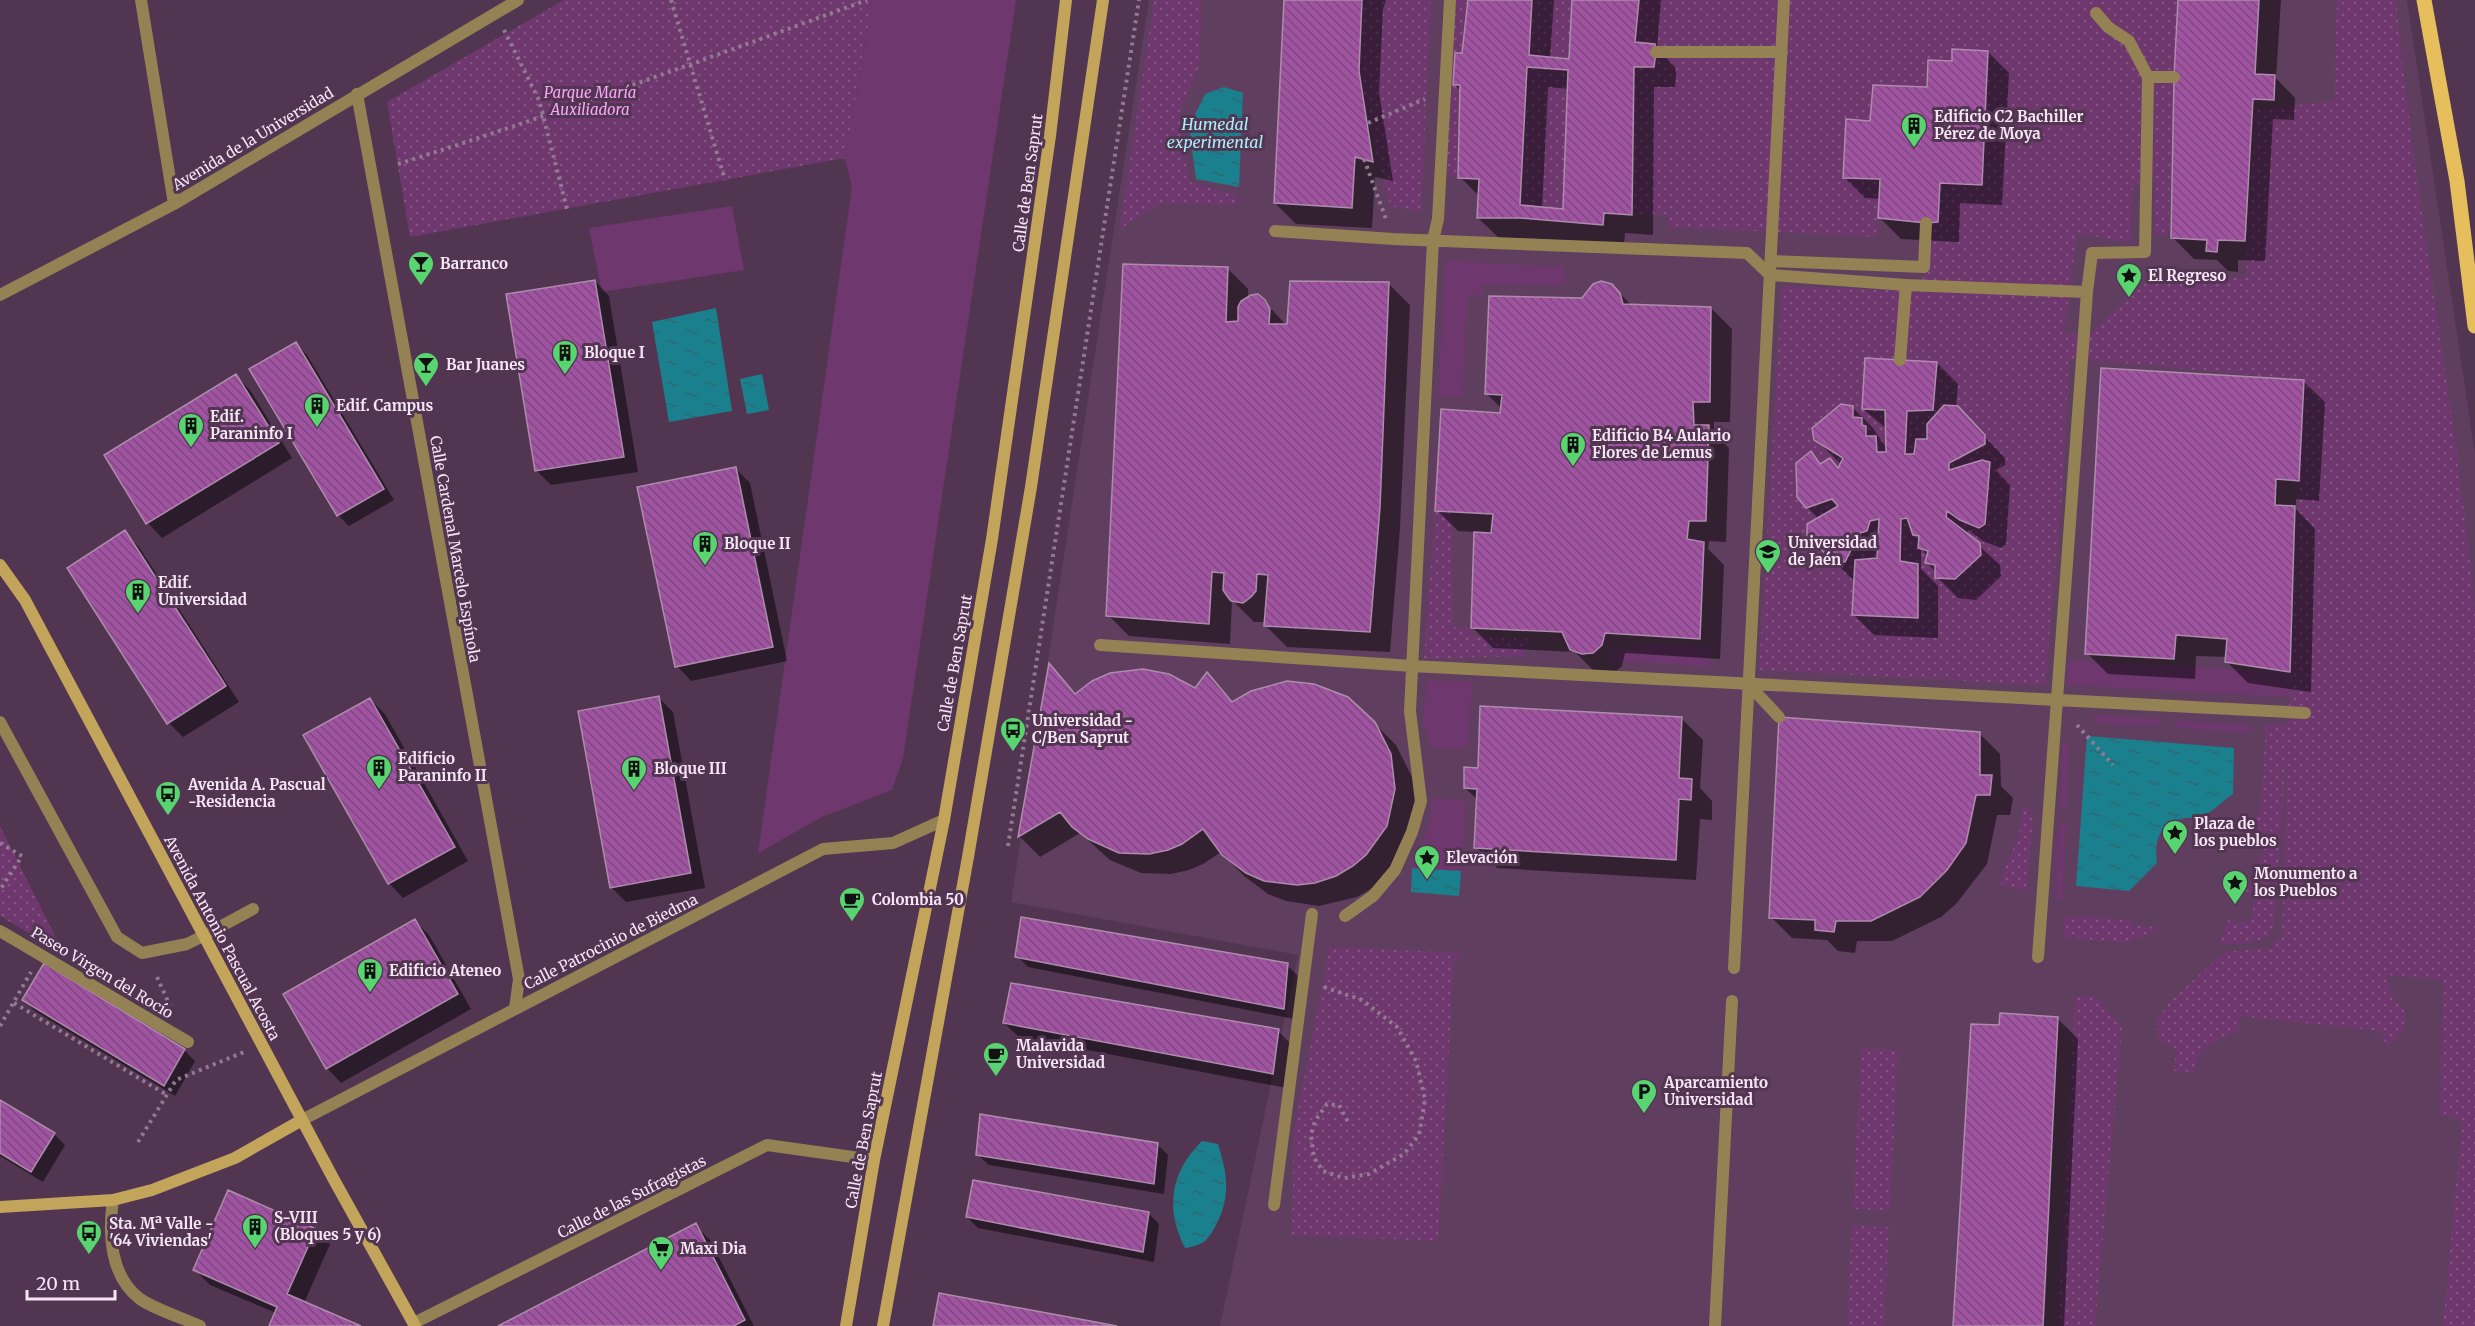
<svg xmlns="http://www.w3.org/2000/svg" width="2475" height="1326" font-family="Merriweather,serif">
	<defs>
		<pattern id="park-dots" width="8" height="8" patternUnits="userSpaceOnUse" patternTransform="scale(1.5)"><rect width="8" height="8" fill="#6e386e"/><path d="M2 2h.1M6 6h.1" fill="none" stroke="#835583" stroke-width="1.8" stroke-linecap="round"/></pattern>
		<pattern id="water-ripples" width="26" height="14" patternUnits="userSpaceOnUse" patternTransform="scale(1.5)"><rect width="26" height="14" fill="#1b808d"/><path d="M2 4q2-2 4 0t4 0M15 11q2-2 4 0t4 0" fill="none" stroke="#2e6872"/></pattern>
		<pattern id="building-back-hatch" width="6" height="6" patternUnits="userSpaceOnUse" patternTransform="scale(1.5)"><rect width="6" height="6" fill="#a252a2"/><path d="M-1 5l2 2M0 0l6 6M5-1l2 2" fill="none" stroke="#7a4c7a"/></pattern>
	</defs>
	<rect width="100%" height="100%" fill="#523551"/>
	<path fill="#603e5f" d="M1149,0H2407L2475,454V1326H1220L1298,955L1011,902Z"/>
	<path fill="#6e386e" d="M873,0H1016L903,758L892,790L822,817L758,853L852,187L845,158Z
		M732,206L744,270L602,292L589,228Z
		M1446,261L1564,267L1565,285H1481L1483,294L1467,296L1462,397L1438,396Z
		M1638,643L1711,647L1710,667L1608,660L1614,650L1631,651Z
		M2068,661L2290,672L2288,697L2066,685Z
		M1427,681H1472L1468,748L1433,749L1423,725Z
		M2095,715L2160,719L2158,726L2094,723Z
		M2177,720L2253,726L2251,733L2176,728Z
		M2063,743H2069L2066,807L2060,808Z
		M1432,798L1466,800L1461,871L1412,868L1414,857L1430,826Z
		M2058,824H2066L2062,899H2056Z"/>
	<path fill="url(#park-dots)" d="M564,0H873L845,158L410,237L387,102Z
		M1154,0H1201L1200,64L1179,115L1189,182L1237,195L1235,205L1160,203L1120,229Z
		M1366,0H1431L1421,212L1390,206C1377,149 1345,54 1366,0Z
		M1454,0H1468L1462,53H1455L1453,85H1460L1458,178L1446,175Z
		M1534,0H1572L1563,209L1521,205Z
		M1639,0H2178L2168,236L2155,235L2153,173L2133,187L2130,242L2077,234L2064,333L2089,335L2154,275L2246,278L2255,110L2334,101L2337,0H2396C2415,205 2456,407 2475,612V1326H2443L2462,1121L2440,1115L2443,980L2387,975L2393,1000C2416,1011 2403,1037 2387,1046L2380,1031L2240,1016L2238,1033C2218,1037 2195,1049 2195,1072L2173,1071L2177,1049L2157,1039L2158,1018L2170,1002L2224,952L2270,948L2282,935L2287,744L2274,924L2269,936C2251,945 2239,946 2220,942L2228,920L2236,924L2252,919L2254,901L2246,890L2272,831L2257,833L2255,819L2261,807L2266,724L2288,725L2304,380L2069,358L2063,481L2045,685L1759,670L1782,286L1922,291L1926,223L1938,221L1940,183L1982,184L1988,51L1952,49V61L1927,87L1873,85L1870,121L1846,119L1843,178L1880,179L1877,237L1668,227V215H1632L1634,67H1654L1656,52L1635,42Z
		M1435,511L1452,512L1453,627L1471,628V636L1530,639L1524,656L1424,659Z
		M2028,807L2033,815L2027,891L1999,884L2019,834L2023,809Z
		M0,826L64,954L0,916Z
		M2065,916L2132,920L2131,926L2156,927L2157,931L2126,943L2063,937Z
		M1330,947L1463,953L1454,961L1438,1241L1292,1235L1294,1131Z
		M2075,996L2095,997L2122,1026L2095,1326H2058Z
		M1861,1048L1898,1050L1890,1210L1853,1209Z
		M1852,1226L1889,1227L1884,1326H1847Z"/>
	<path fill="url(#water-ripples)" d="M1224,87L1243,93L1239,187L1196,179L1189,127L1205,94Z
		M716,308L732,411L669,422L652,322Z
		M762,374L769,410L747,414L740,379Z
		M2087,736L2234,748L2233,794C2223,800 2214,811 2203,816C2196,819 2188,817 2180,819C2158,824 2154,844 2157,863L2129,891L2076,886Z
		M1412,868L1461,871L1459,896L1411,892Z
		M1202,1141L1218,1144C1227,1173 1231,1195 1217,1223C1208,1240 1205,1245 1185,1248C1165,1209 1170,1172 1202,1141Z"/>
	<path fill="#0007" fill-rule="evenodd" d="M1286,0H1386L1383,9L1379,92L1393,181L1375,177L1372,228L1296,224L1275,203Z
		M1470,0H1554L1550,59L1571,61L1574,0H1661L1657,48L1675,67L1676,74L1675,87H1654L1653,235L1625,233L1624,245L1542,239L1499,238L1478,218L1480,197L1460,177L1462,92L1455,85L1464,55ZM1548,87L1569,89L1564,210L1542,209Z
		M2180,0H2281L2276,78L2295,98L2294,120L2273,119L2265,261L2238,260V272L2228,271L2217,260L2194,259L2173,238Z
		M1988,52L2009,73L2002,205L1960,203L1959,242L1901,239L1880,218L1881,199L1865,198L1844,177L1872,123L1929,88L1953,63Z
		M1227,268L1248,289V298L1264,301L1288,327L1389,284L1410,305L1400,528L1390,652L1287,647L1266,626V622H1254L1232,600L1230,644L1129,636L1108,615Z
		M595,281L609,296L638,472L551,485L537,471L508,295Z
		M1612,285L1631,305L1711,308L1732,329L1730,422H1714V433L1729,448L1726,542L1709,541L1708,549L1724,565L1720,659L1625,653L1622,666L1614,673L1593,670L1575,652L1493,648L1472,627L1476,532L1458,531L1437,510L1502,414V409L1486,393L1583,300Z
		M296,344L307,355L394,500L349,526L338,515L252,370Z
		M1937,363L1958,384L1956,407L2005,458V465L1996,470L2010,485L2006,544L2001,548L1983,541L1968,530L1967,535L2000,565L2001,576L1976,600L1958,598L1937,577V573L1927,563L1928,556L1921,549V569L1938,586V638L1874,635L1853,614L1855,582L1808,535L1819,519L1807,507L1811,453L1822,464L1830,460L1839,469L1841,464L1815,439L1852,407L1873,428L1887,449V429L1863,409Z
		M236,376L250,390L292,458L162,538L148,523L106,456Z
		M2304,382L2325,402L2319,501L2296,499V509L2315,529L2311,692L2248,683L2227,662V657L2196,656L2195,679L2108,674L2087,653Z
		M735,468L750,483L787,661L691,681L677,666Z
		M124,532L139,547L239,702L183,737L169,723Z
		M1050,666L1076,694L1195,690L1207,675L1234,703L1374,723L1396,745L1412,777L1416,811L1407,847L1374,887L1357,897L1319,906L1286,901L1268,894L1244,876L1221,852L1203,864L1189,870L1171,874L1141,873L1110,860L1080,833L1040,857L1020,837Z
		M659,698L673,712L705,888L626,902L611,887Z
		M370,699L385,714L468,861L403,898L389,883Z
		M1682,719L1703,740L1700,788L1712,801V820L1700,819L1696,880L1497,868L1476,847L1478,800L1465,788L1479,770Z
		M1979,733L2000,754L2001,786L2013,798L2010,815H1997L1987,864L1956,904L1941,917L1892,941H1857L1855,953L1838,951L1827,940L1792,938L1771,917Z
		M415,921L429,935L471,1009L341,1083L327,1068Z
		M1017,956L1287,965L1298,976L1294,1019L1028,967Z
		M45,965L184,1050L195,1061L175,1096L35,1011L24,1000Z
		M2057,1018L2078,1039L2064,1326H1955L2000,1026Z
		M1004,1023L1278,1031L1293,1046L1287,1088L1019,1037Z
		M0,1102L54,1134L65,1145L43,1182L0,1156Z
		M1157,1144L1168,1155L1164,1194L989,1165L977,1154Z
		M1148,1213L1159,1224L1154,1262L978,1228L967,1217Z
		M695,1225L710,1240L754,1326L499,1325Z
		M315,1230L330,1244L304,1303L357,1326H271L276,1313L210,1285L195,1270Z"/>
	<path fill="url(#building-back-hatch)" stroke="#ad8cac" stroke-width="1.5" fill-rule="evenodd" d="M1284,0H1362L1359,71L1373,162L1355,157L1352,208L1274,203Z
		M1468,0H1532L1529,55L1569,59L1572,0H1639L1635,42L1655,44L1656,52L1654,67H1634L1632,215L1604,213L1603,225L1520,218H1477L1479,179L1458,178L1460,85H1453L1455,53H1462ZM1527,67L1568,70L1563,209L1520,205Z
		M2178,0H2259L2255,74L2275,75L2274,100L2253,99L2245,241L2218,240L2217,252L2206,251L2207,240L2171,238L2174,77Z
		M1952,49L1988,51L1982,185L1940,183L1938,222L1926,223L1878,218L1880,179L1843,178L1846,119L1870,121L1873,85L1927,87L1928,60L1952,61Z
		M1123,264L1228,267L1226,322L1238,321V307L1241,301L1251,295L1258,294L1265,300L1270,309L1269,324H1287L1290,281L1389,282L1380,507L1370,632L1264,626L1268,575L1257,574L1256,591L1251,597L1243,603L1231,601L1227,596L1223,590L1224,573L1212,572L1209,624L1106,616Z
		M595,280L624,457L535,471L506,294Z
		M1601,281L1612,284L1620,293L1623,304L1711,307L1710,402H1693L1694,425H1709L1706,521H1689L1687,539L1704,542L1700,639L1605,633L1602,645L1593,653L1582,654L1570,650L1562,632L1471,628L1474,532L1491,533L1493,514L1435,511L1441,409L1500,413L1502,395L1485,394L1489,296L1582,298L1593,284Z
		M296,342L384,489L337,516L249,369Z
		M1865,358L1937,362L1933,410L1907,411L1905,454H1914L1916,439H1927V424L1944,405L1958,406L1985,435V444L1949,463V470L1982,460L1990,462L1985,524L1979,528L1960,520L1947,511L1946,517L1980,543L1981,555L1955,579L1935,578V565L1925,563L1928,551L1918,548L1919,536L1913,535L1907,518L1901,519L1900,561L1918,564V618L1852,615L1855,560L1877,558L1879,519L1870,521L1867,531L1860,533L1861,543L1851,542V550L1845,562L1833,561L1807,536V524L1838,506L1832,499L1806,508L1797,497L1796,463L1811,451L1820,464L1830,458L1838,468L1843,458L1814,440L1812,428L1841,404L1853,406V417L1862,418V425L1866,426V436H1876L1877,452H1886L1885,410L1862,409Z
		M2101,368L2304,380L2299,481L2276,479L2275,505L2295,506L2290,672L2225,662L2227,639L2176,635L2174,659L2085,654Z
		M236,374L279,443L146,524L104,455Z
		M736,467L773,647L675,667L637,487Z
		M125,530L226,686L167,724L67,568Z
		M1049,663L1075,694L1092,681L1110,673L1143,669L1169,674L1195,688L1207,672L1232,702L1251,691L1287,681L1314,684L1348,697L1375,722L1391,754L1395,789L1387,826L1366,855L1353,866L1336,876L1315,883L1297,885L1264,881L1246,873L1222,855L1203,829L1182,844L1168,850L1149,854L1119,853L1088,839L1072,827L1060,812L1018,837Z
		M659,696L691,873L610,888L578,711Z
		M370,698L455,847L388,884L303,735Z
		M1480,706L1682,717L1679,778L1692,779L1691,800L1679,799L1676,860L1474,848L1477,789L1464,788V767L1478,768Z
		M1779,717L1980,732V775H1992L1990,795H1976L1966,843L1947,870L1920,897L1871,921H1836L1834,932L1815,930V920L1769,918Z
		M1021,917L1288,963L1284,1009L1015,957Z
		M415,919L458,994L326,1069L283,994Z
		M44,963L185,1049L164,1086L22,1000Z
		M1011,983L1279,1029L1273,1074L1003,1023Z
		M2000,1013L2058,1017L2043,1326H1953L1971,1024L1999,1025Z
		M0,1100L55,1133L31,1172L0,1153Z
		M980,1114L1158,1143L1154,1184L976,1155Z
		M973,1180L1149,1212L1143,1252L966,1217Z
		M228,1190L316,1229L287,1294L361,1326H269L277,1307L193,1270Z
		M696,1223L745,1320L734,1326H498Z
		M939,1293L1117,1326H933Z"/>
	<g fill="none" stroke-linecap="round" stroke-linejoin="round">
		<path stroke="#937a92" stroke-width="4" stroke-dasharray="3 4.5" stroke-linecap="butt" d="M671,0L725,180
			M504,30L539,100L567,209
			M1368,123L1425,99
			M1364,159L1386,219
			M398,164C556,114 712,57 867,0
			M2077,725L2113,765
			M0,843L22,856L0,890
			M1008,846L1139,0
			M157,977L170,1006
			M1324,987L1362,1000L1397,1027L1416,1061L1425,1099L1419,1135L1404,1154L1369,1174L1344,1178L1323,1171L1314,1158L1311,1135L1315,1121L1327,1104L1339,1105L1348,1122
			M14,1003L167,1095
			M0,1026L31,972
			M138,1142L176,1080L244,1052"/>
		<path stroke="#948154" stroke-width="12" d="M203,936L253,909"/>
		<path stroke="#948154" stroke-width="12" d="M141,0L174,204
			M1656,52H1782
			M2148,77H2174
			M357,94L519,979L515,1009
			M1275,231L1393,239L1747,253L1770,275L1906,285L2087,292
			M1771,261L1924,267L1926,223
			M0,295L174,204L518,0
			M1900,360L1906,285
			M1100,645L1412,666L2305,713
			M1748,684L1779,717
			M0,722L117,937L142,953L187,944L203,936
			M1345,916L1373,896L1395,870L1412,832L1421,801L1410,711L1433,240L1438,219L1450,0
			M0,931L188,1042
			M2038,957L2087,292L2092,253L2145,252L2148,77L2129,41L2108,27L2096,13
			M1734,968L1784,0
			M302,1120L823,849L893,843L944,820
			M113,1200C108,1234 110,1276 140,1299C154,1309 183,1318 200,1326
			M1274,1205L1312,914
			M414,1323L767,1145L874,1160
			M1715,1326L1732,1001"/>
		<path stroke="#c2a45a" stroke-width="12" d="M0,565L25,600L333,1178L415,1326
			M0,1207L113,1200L152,1190L235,1158L302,1120
			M846,1326L874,1160L944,820L992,539L1050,136L1066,0
			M883,1326L968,857L1031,487L1103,0"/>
		<path stroke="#e6be5c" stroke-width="15" d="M2424,0L2457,181L2475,326"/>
	</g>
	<defs>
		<symbol id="building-pin" viewBox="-11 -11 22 30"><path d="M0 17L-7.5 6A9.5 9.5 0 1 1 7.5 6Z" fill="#58d570" stroke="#523551"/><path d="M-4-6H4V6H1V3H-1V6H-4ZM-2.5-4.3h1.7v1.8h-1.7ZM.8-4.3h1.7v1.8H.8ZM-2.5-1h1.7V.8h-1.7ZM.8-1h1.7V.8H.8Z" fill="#111"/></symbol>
		<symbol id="bar-pin" viewBox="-11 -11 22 30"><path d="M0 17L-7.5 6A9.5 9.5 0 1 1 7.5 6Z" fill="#58d570" stroke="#523551"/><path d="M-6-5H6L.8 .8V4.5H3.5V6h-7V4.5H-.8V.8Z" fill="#111"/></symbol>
		<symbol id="sight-pin" viewBox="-11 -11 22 30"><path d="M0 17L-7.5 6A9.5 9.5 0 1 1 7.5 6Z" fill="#58d570" stroke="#523551"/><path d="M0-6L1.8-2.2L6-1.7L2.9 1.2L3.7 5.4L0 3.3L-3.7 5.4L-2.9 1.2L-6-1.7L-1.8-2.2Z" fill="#111"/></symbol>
		<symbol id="university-pin" viewBox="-11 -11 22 30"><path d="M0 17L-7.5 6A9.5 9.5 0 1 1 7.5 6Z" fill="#58d570" stroke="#523551"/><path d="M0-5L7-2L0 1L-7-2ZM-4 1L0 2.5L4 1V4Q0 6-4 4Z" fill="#111"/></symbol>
		<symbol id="bus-pin" viewBox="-11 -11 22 30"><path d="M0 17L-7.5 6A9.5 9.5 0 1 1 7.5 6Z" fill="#58d570" stroke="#523551"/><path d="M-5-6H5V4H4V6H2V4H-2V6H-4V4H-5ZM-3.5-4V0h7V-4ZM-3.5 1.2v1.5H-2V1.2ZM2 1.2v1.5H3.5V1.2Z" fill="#111"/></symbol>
		<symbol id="cafe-pin" viewBox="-11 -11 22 30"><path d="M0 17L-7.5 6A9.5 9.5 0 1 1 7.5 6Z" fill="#58d570" stroke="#523551"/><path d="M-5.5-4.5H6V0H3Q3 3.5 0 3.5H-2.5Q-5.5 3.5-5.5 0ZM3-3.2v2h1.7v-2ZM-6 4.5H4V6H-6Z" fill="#111"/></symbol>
		<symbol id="parking-pin" viewBox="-11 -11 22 30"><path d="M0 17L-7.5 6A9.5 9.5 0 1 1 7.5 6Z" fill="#58d570" stroke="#523551"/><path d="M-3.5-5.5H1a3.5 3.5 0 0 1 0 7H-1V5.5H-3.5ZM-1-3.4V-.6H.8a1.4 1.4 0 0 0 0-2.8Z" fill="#111"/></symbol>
		<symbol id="supermarket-pin" viewBox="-11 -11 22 30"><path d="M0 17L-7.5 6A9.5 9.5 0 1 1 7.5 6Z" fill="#58d570" stroke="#523551"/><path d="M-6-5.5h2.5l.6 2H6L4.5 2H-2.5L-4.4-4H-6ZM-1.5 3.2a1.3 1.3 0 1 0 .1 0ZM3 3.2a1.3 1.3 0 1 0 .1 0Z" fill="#111"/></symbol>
	</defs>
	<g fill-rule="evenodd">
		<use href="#building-pin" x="1899" y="111" width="30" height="40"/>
		<use href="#bar-pin" x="406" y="249" width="30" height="40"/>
		<use href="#sight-pin" x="2114" y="261" width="30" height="40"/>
		<use href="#building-pin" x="550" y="338" width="30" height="40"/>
		<use href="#bar-pin" x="411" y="350" width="30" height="40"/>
		<use href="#building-pin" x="302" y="391" width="30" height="40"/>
		<use href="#building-pin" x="176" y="411" width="30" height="40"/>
		<use href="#building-pin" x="1558" y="430" width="30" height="40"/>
		<use href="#building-pin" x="690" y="529" width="30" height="40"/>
		<use href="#university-pin" x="1753" y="537" width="30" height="40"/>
		<use href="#building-pin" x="123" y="577" width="30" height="40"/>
		<use href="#bus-pin" x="998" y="715" width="30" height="40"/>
		<use href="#building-pin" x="364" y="753" width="30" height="40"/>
		<use href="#building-pin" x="619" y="754" width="30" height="40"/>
		<use href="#bus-pin" x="153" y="779" width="30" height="40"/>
		<use href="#sight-pin" x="2160" y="818" width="30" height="40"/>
		<use href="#sight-pin" x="1412" y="843" width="30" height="40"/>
		<use href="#sight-pin" x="2220" y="868" width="30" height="40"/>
		<use href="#cafe-pin" x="837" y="885" width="30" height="40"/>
		<use href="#building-pin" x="355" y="956" width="30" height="40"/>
		<use href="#cafe-pin" x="981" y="1040" width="30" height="40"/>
		<use href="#parking-pin" x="1629" y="1077" width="30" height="40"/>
		<use href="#building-pin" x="240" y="1212" width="30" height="40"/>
		<use href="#bus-pin" x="74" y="1218" width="30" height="40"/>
		<use href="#supermarket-pin" x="646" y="1234" width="30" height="40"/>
	</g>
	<g text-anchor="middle" stroke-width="6" stroke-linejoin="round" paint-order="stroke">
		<g font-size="15" font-style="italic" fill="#f9a6f7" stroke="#523551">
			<text x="590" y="98">Parque María<tspan x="590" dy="17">Auxiliadora</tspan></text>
		</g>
		<g font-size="15" font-weight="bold" fill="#f7e5f6" stroke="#523551" text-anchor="start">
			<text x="1934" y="122">Edificio C2 Bachiller<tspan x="1934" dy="17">Pérez de Moya</tspan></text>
			<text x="440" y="269">Barranco</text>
			<text x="2148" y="281">El Regreso</text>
			<text x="584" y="358">Bloque I</text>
			<text x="446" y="370">Bar Juanes</text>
			<text x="336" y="411">Edif. Campus</text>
			<text x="210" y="422">Edif.<tspan x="210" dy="17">Paraninfo I</tspan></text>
			<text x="1592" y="441">Edificio B4 Aulario<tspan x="1592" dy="17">Flores de Lemus</tspan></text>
			<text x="1788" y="548">Universidad<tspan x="1788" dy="17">de Jaén</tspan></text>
			<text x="724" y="549">Bloque II</text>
			<text x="158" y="588">Edif.<tspan x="158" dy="17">Universidad</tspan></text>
			<text x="1032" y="726">Universidad -<tspan x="1032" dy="17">C/Ben Saprut</tspan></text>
			<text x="398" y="764">Edificio<tspan x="398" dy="17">Paraninfo II</tspan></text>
			<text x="654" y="774">Bloque III</text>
			<text x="188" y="790">Avenida A. Pascual<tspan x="188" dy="17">-Residencia</tspan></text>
			<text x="2194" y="829">Plaza de<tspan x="2194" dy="17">los pueblos</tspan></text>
			<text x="1446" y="863">Elevación</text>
			<text x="2254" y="879">Monumento a<tspan x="2254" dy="17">los Pueblos</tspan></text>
			<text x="872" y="905">Colombia 50</text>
			<text x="389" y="976">Edificio Ateneo</text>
			<text x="1016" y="1051">Malavida<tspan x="1016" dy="17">Universidad</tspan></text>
			<text x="1664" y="1088">Aparcamiento<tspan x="1664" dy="17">Universidad</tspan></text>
			<text x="274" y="1223">S-VIII<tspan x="274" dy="17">(Bloques 5 y 6)</tspan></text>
			<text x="109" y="1229">Sta. Mª Valle -<tspan x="109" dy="17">'64 Viviendas'</tspan></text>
			<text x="680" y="1254">Maxi Dia</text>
		</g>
		<g font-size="15" fill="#f7e5f6" stroke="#523551">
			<text transform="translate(253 139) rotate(-31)" y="5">Avenida de la Universidad</text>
			<text transform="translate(1028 183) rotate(-82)" y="5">Calle de Ben Saprut</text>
			<text transform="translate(455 549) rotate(80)" y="5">Calle Cardenal Marcelo Espínola</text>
			<text transform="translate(955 663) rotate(-80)" y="5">Calle de Ben Saprut</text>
			<text transform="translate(222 938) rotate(62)" y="5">Avenida Antonio Pascual Acosta</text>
			<text transform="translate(611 942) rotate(-27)" y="5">Calle Patrocinio de Biedma</text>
			<text transform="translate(102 973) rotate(31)" y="5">Paseo Virgen del Rocío</text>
			<text transform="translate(864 1140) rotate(-79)" y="5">Calle de Ben Saprut</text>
			<text transform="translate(632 1197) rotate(-27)" y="5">Calle de las Sufragistas</text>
		</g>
		<g font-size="16" font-style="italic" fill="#aaf0fa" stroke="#523551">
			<text x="1215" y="130">Humedal<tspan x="1215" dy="18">experimental</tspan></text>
		</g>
	</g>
	<path d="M27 1290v9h88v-9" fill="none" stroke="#f7e5f6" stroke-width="3"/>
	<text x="36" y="1290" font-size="18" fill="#f7e5f6" stroke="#523551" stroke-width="4.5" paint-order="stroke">20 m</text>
</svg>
